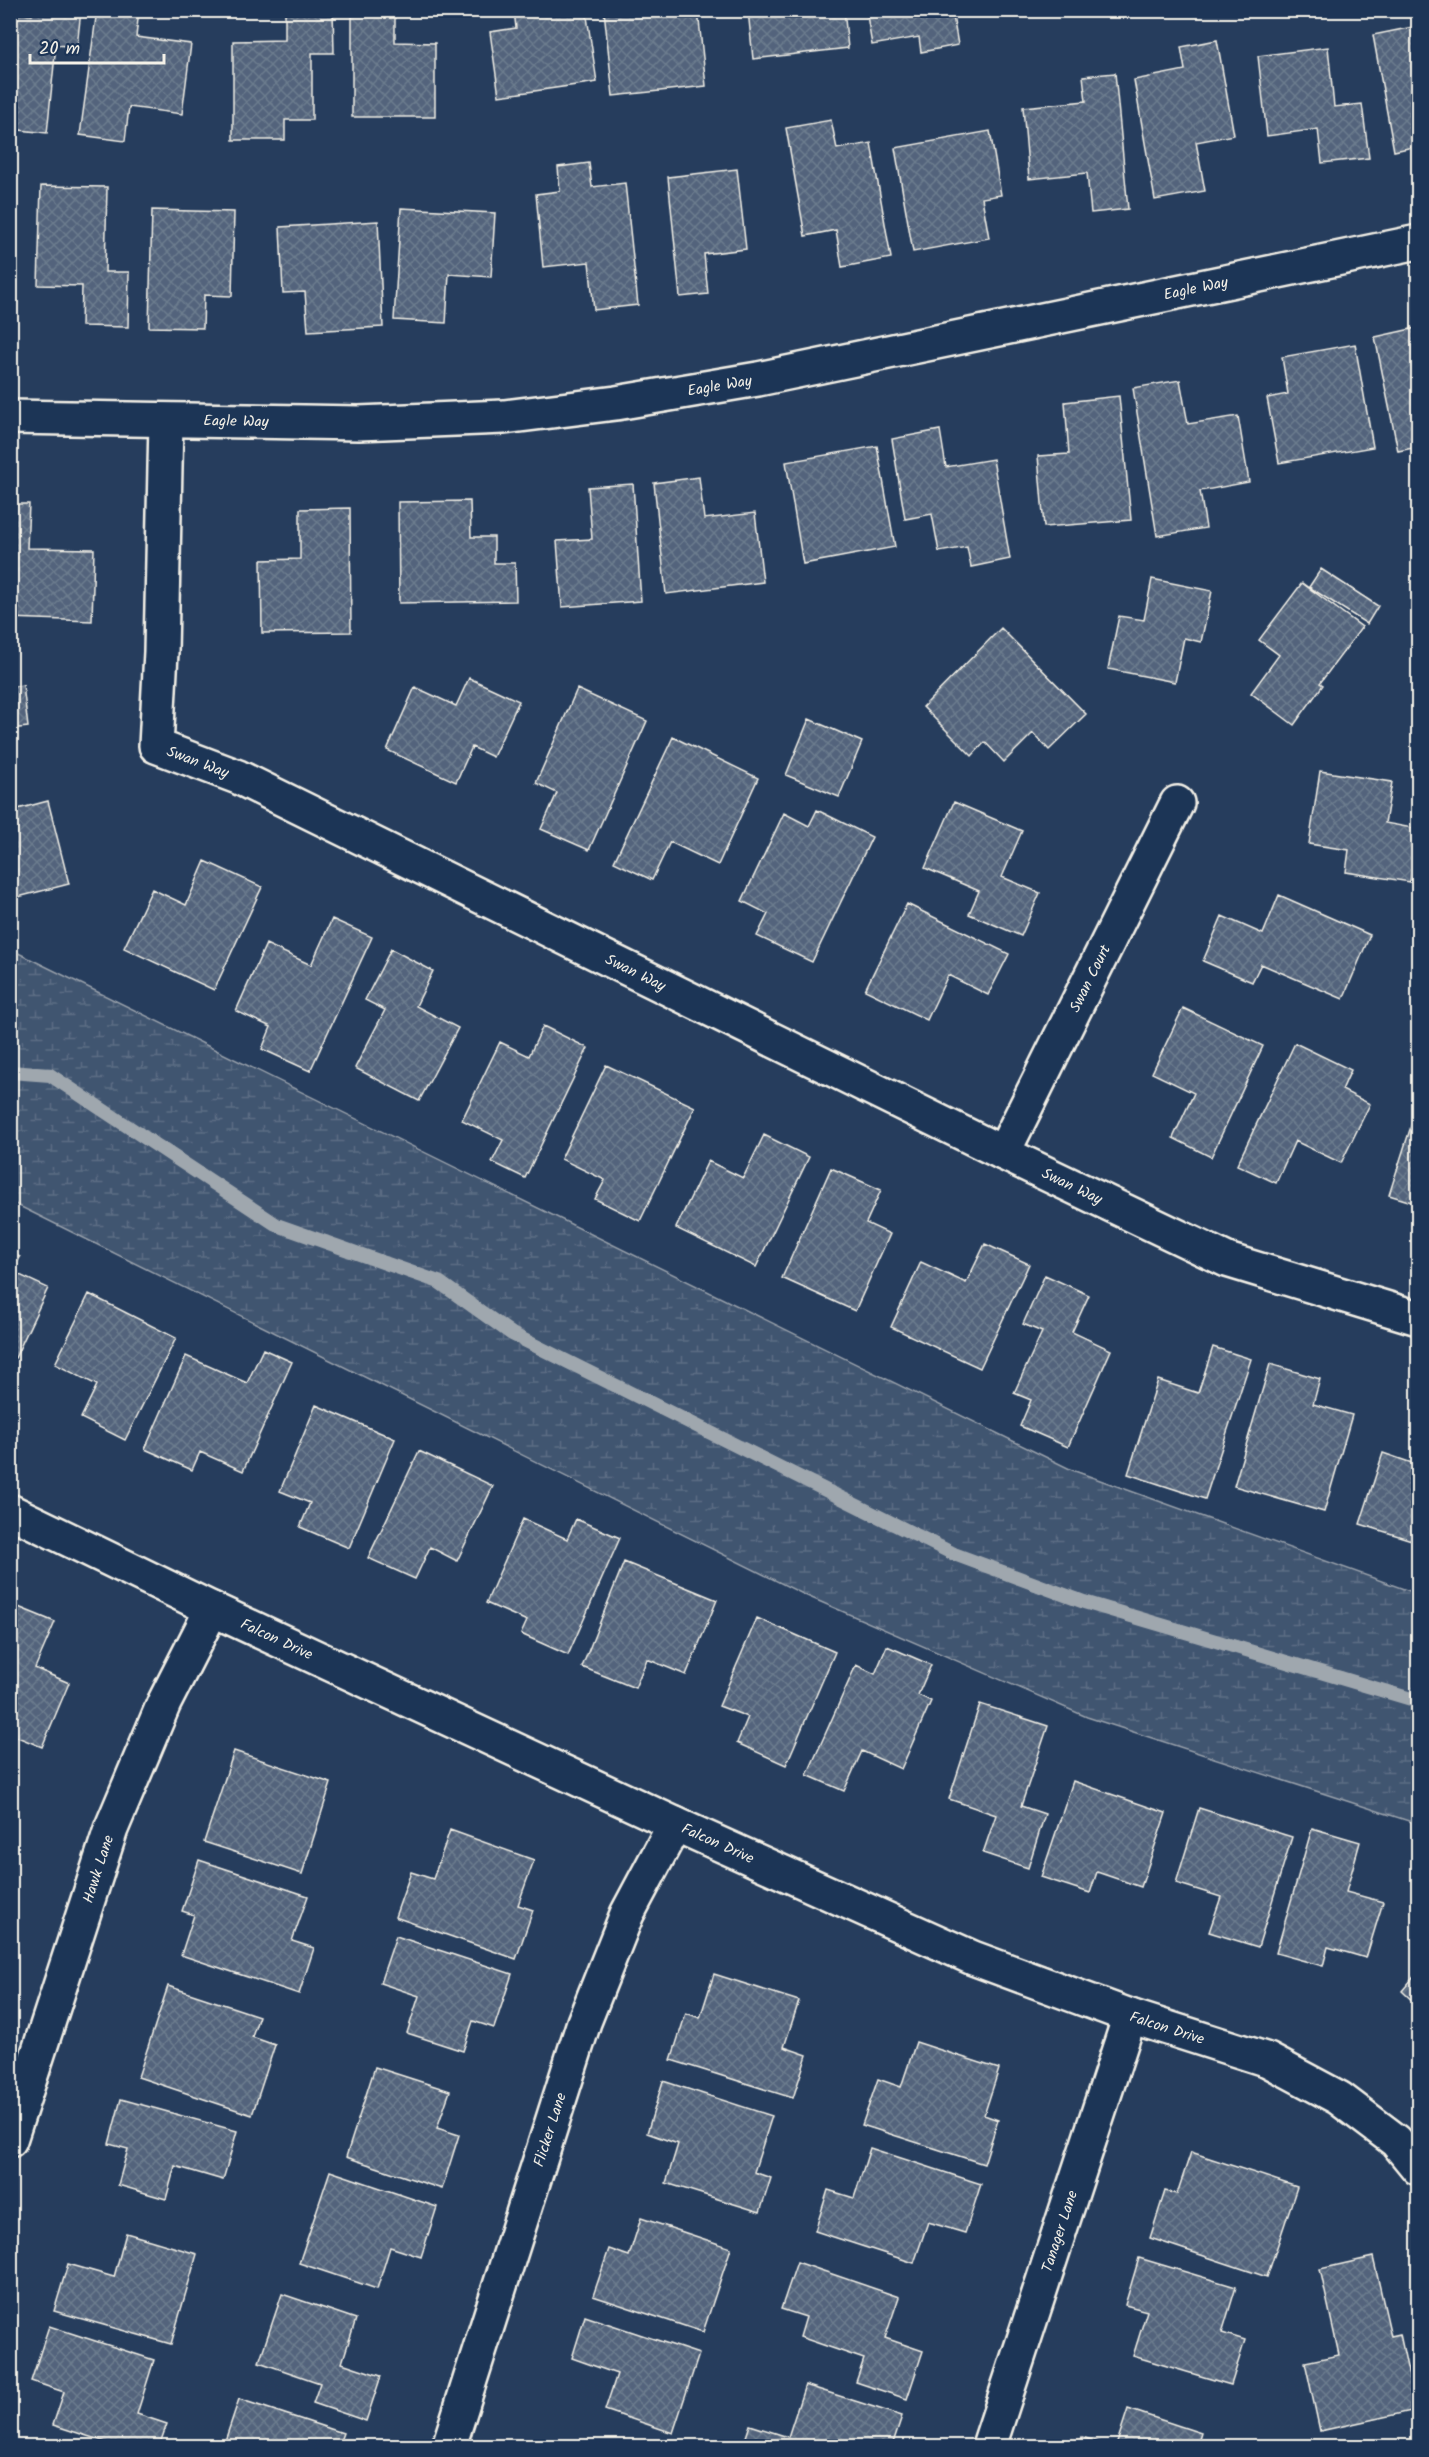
<svg xmlns="http://www.w3.org/2000/svg" width="1429" height="2457" font-family="Kalam,sans-serif">
	<defs>
		<pattern id="wetland-marsh" width="20" height="14" patternUnits="userSpaceOnUse" patternTransform="scale(1.5)"><rect width="20" height="14" fill="#40546f"/><path d="M1 5h8M5 5V1M11 12h8M15 12V8" fill="none" stroke="#5c6d84"/></pattern>
		<pattern id="building-cross-hatch" width="8" height="8" patternUnits="userSpaceOnUse" patternTransform="scale(1.5)"><rect width="8" height="8" fill="#52647b"/><path d="M0 0l8 8M0 8l8-8" fill="none" stroke="#6c7b8e"/></pattern>
	</defs>
	<rect width="100%" height="100%" fill="#263d5d"/>
	<filter id="ink" filterUnits="userSpaceOnUse"><feTurbulence type="fractalNoise" baseFrequency=".0167" numOctaves="2"/><feDisplacementMap in="SourceGraphic" scale="12" xChannelSelector="R" yChannelSelector="G"/><feConvolveMatrix kernelMatrix="1 2 1 2 8 2 1 2 1" color-interpolation-filters="sRGB"/></filter>
	<g filter="url(#ink)">
		<path fill="url(#wetland-marsh)" stroke="#9aa2ac" stroke-width="1.5" d="M10,949L1072,1470L1418,1594V1824L1087,1717L807,1596L11,1202Z"/>
		<g fill="none" stroke-linecap="round" stroke-linejoin="round">
			<path stroke="#9fa7ae" stroke-width="14" d="M10,1072L50,1075L277,1225L439,1282L512,1334L954,1554L1084,1602L1418,1701"/>
		</g>
		<path fill="url(#building-cross-hatch)" stroke="#f4f1e8" stroke-width="1.5" d="M33,10H81L77,47L56,45L47,133L10,129V13L32,15Z
			M97,10H139L136,37L191,44L182,114L129,107L125,141L80,135Z
			M285,10H333L334,53H312V120H285V140H233V41L285,40Z
			M352,10H395V42L435,43V117H352Z
			M514,10H586L597,82L499,96L490,32L516,28Z
			M604,10H654L655,16L698,11L706,86L613,96Z
			M748,10H844L848,48L753,59Z
			M866,10H952L958,45L921,52L919,37L872,45Z
			M1418,26V146L1394,151L1373,35Z
			M1217,40L1234,135L1196,142L1205,191L1155,200L1134,80L1185,70L1181,47Z
			M1328,47L1334,107L1362,104L1369,158L1322,163L1318,129L1267,136L1258,56Z
			M1115,73L1128,209L1091,213L1087,173L1029,179L1023,107L1086,101L1083,76Z
			M831,120L837,149L871,143L891,258L842,267L836,230L805,236L786,128Z
			M990,131L1001,195L982,198L989,238L913,252L895,148Z
			M589,163L592,187L625,183L638,305L594,310L589,262L543,267L536,194L560,191L558,167Z
			M737,169L746,249L704,254L708,294L680,297L668,177Z
			M41,186L107,187L105,272H129L128,327L81,326L82,286L38,285Z
			M401,208L495,213L491,277L449,274L446,323L394,320Z
			M152,210L234,212L232,296L204,295L203,328L149,327Z
			M378,221L383,327L308,331L305,292L283,293L280,227Z
			M1416,328L1418,340V447L1398,451L1375,337Z
			M1355,344L1373,447L1279,463L1267,398L1288,394L1282,357Z
			M1180,380L1188,424L1238,416L1249,482L1200,491L1206,528L1157,536L1133,388Z
			M1119,396L1131,520L1044,527L1038,456L1069,454L1065,402Z
			M940,430L946,467L993,459L1010,559L971,567L967,547L939,552L932,514L905,519L892,439Z
			M877,446L895,547L803,564L786,462Z
			M699,477L704,519L755,513L763,582L666,594L654,483Z
			M633,484L641,601L562,607L557,541L592,539L588,487Z
			M470,501L471,537H494V563H515L516,601L399,603L398,502Z
			M10,504H29L27,548L94,549L92,621L10,618Z
			M350,508L351,632L262,633L261,560L300,559V509Z
			M1321,569L1378,606L1367,624L1309,587Z
			M1152,579L1212,591L1201,642L1184,638L1175,682L1108,669L1119,616L1144,620Z
			M1302,583L1362,627L1320,683L1323,685L1294,725L1251,693L1279,655L1259,640Z
			M1001,628L1086,714L1049,750L1033,733L1004,762L985,742L972,756L923,707Z
			M469,678L519,701L493,757L472,747L456,782L387,750L415,687L456,706Z
			M23,685L28,727L10,729V687Z
			M577,689L647,721L589,850L541,829L557,793L536,783Z
			M809,719L862,742L839,797L786,775Z
			M673,737L758,778L718,865L670,842L652,880L614,862Z
			M1320,771L1392,782L1385,823L1418,829L1410,882L1346,872L1349,850L1309,844Z
			M48,801L69,884L10,899V811Z
			M954,802L1022,831L1002,877L1040,893L1021,936L969,914L979,891L925,868Z
			M817,810L872,837L812,962L757,936L768,914L742,901L784,813L809,826Z
			M205,861L262,887L214,990L124,948L152,889L186,905Z
			M1279,895L1370,935L1343,999L1261,964L1252,982L1203,961L1222,916L1263,934Z
			M907,904L1009,954L988,995L948,975L927,1020L865,990Z
			M332,919L372,937L310,1071L262,1049L271,1027L236,1011L266,944L311,965Z
			M391,949L433,971L416,1006L458,1028L419,1101L355,1068L385,1010L365,1000Z
			M1183,1008L1263,1046L1211,1157L1173,1138L1194,1093L1152,1073Z
			M543,1026L588,1048L525,1178L492,1162L503,1140L462,1120L500,1042L529,1056Z
			M1295,1043L1351,1070L1342,1090L1370,1104L1341,1163L1295,1141L1276,1183L1237,1165Z
			M606,1065L695,1107L640,1221L595,1199L605,1180L561,1159Z
			M1413,1120L1418,1122V1204L1389,1195Z
			M764,1135L809,1157L756,1267L676,1228L708,1161L743,1178Z
			M831,1168L881,1190L866,1223L890,1234L855,1311L782,1278Z
			M985,1244L1029,1264L980,1368L891,1327L921,1262L966,1283Z
			M10,1252L20,1257L13,1272L48,1288L15,1358L10,1356Z
			M1045,1275L1089,1295L1072,1332L1111,1350L1068,1447L1020,1426L1031,1400L1014,1393L1042,1332L1023,1324Z
			M89,1294L176,1338L125,1440L81,1418L97,1385L55,1364Z
			M1213,1347L1251,1359L1205,1499L1128,1474L1158,1380L1198,1393Z
			M263,1349L292,1362L243,1471L200,1452L192,1470L145,1449L186,1356L247,1383Z
			M1270,1364L1320,1379L1313,1404L1352,1415L1324,1512L1234,1486Z
			M316,1405L395,1439L349,1548L300,1527L310,1503L280,1491Z
			M419,1451L493,1486L457,1561L430,1547L415,1579L368,1558Z
			M1383,1453L1418,1465V1542L1360,1524Z
			M523,1519L567,1539L576,1519L620,1538L568,1655L521,1634L527,1621L486,1603Z
			M624,1562L717,1600L686,1675L647,1659L635,1688L582,1667Z
			M11,1604L55,1622L35,1668L69,1683L42,1747L10,1734Z
			M757,1618L835,1652L786,1765L737,1743L748,1717L719,1706Z
			M887,1646L931,1665L918,1695L931,1701L901,1769L862,1751L844,1791L807,1775L856,1665L875,1674Z
			M980,1704L1048,1726L1021,1806L1045,1814L1028,1868L983,1853L996,1815L949,1799Z
			M234,1751L331,1783L302,1874L204,1842Z
			M1073,1781L1166,1813L1141,1887L1097,1872L1090,1893L1041,1877Z
			M1199,1808L1292,1837L1258,1947L1209,1932L1221,1897L1176,1883Z
			M1312,1828L1360,1842L1346,1892L1383,1902L1366,1958L1328,1947L1323,1966L1276,1953Z
			M450,1830L534,1860L518,1905L533,1910L516,1959L395,1917L411,1872L433,1879Z
			M199,1860L308,1896L292,1941L314,1948L299,1994L181,1955L194,1915L182,1911Z
			M396,1936L512,1974L494,2028L473,2021L463,2051L407,2033L419,1996L380,1983Z
			M1418,1972V2006L1402,1991Z
			M714,1974L799,2001L784,2047L807,2055L793,2098L671,2060L686,2013L700,2018Z
			M168,1986L259,2016L252,2037L275,2045L252,2115L138,2077Z
			M916,2042L999,2069L984,2115L998,2120L984,2164L862,2125L878,2079L901,2087Z
			M375,2067L450,2091L437,2128L459,2135L442,2189L346,2157Z
			M663,2081L772,2116L754,2172L771,2178L760,2212L666,2183L678,2144L647,2133Z
			M121,2099L237,2131L223,2180L175,2166L166,2199L118,2185L128,2149L109,2144Z
			M870,2148L981,2184L965,2233L928,2222L914,2263L815,2231L828,2190L854,2198Z
			M1191,2152L1297,2187L1267,2277L1150,2238L1165,2191L1177,2194Z
			M330,2171L437,2207L421,2257L390,2247L377,2289L299,2263Z
			M641,2218L731,2248L703,2332L593,2296L609,2249L629,2256Z
			M126,2233L197,2254L171,2344L54,2311L68,2264L114,2277Z
			M1373,2257L1391,2336L1400,2334L1416,2410L1320,2431L1305,2362L1339,2355L1320,2269Z
			M1139,2258L1236,2287L1222,2333L1245,2340L1231,2385L1133,2356L1147,2311L1125,2305Z
			M797,2262L899,2297L885,2338L923,2351L907,2399L856,2382L864,2359L800,2337L806,2317L781,2309Z
			M282,2294L356,2319L342,2363L381,2376L366,2421L313,2403L320,2383L259,2362Z
			M585,2316L699,2354L673,2433L605,2410L617,2374L572,2358Z
			M49,2326L154,2360L137,2414L167,2424L159,2446H118L53,2425L64,2392L31,2381Z
			M805,2385L902,2416L892,2446H743L750,2425L788,2437Z
			M239,2399L343,2433L338,2446H232L224,2444Z
			M1128,2409L1201,2433L1197,2446H1116Z
			M1082,2437L1110,2446H1079Z"/>
		<g fill="none" stroke-linecap="round" stroke-linejoin="round">
			<defs>
				<g id="street">
					<path id="s1" d="M10,417L359,423L504,417L616,403L758,379L1418,242"/>
					<path id="s2" d="M166,421L161,652L156,746L238,777L1003,1153L1227,1260L1418,1318"/>
					<path id="s3" d="M1003,1153L1177,803"/>
					<path id="s4" d="M10,1511L212,1609L675,1824L973,1958L1130,2016L1268,2060L1339,2098L1396,2141L1418,2168"/>
					<path id="s5" d="M10,2140L111,1829L164,1703L212,1609"/>
					<path id="s6" d="M449,2446L584,2022L627,1914L675,1824"/>
					<path id="s7" d="M989,2446L1130,2016"/>
				</g>
			</defs>
			<use href="#street" stroke="#f4f1e8" stroke-width="38"/>
			<use href="#street" stroke="#1d3557" stroke-width="33"/>
		</g>
	</g>
	<g text-anchor="middle" stroke-width="4.5" stroke-linejoin="round" paint-order="stroke">
		<g font-size="15" fill="#f4f1e8" stroke="#1d3557">
			<text dy="5" stroke="none"><textPath href="#s1" startOffset="1198">Eagle Way</textPath></text>
			<text dy="5" stroke="none"><textPath href="#s1" startOffset="712">Eagle Way</textPath></text>
			<text dy="5" stroke="none"><textPath href="#s1" startOffset="226">Eagle Way</textPath></text>
			<text dy="5" stroke="none"><textPath href="#s2" startOffset="370">Swan Way</textPath></text>
			<text dy="5" stroke="none"><textPath href="#s2" startOffset="856">Swan Way</textPath></text>
			<text dy="5" stroke="none"><textPath href="#s3" startOffset="195">Swan Court</textPath></text>
			<text dy="5" stroke="none"><textPath href="#s2" startOffset="1342">Swan Way</textPath></text>
			<text dy="5" stroke="none"><textPath href="#s4" startOffset="296">Falcon Drive</textPath></text>
			<text dy="5" stroke="none"><textPath href="#s4" startOffset="782">Falcon Drive</textPath></text>
			<text dy="5" stroke="none"><textPath href="#s5" startOffset="285">Hawk Lane</textPath></text>
			<text dy="5" stroke="none"><textPath href="#s4" startOffset="1268">Falcon Drive</textPath></text>
			<text dy="5" stroke="none"><textPath href="#s6" startOffset="332">Flicker Lane</textPath></text>
			<text dy="5" stroke="none"><textPath href="#s7" startOffset="226">Tanager Lane</textPath></text>
		</g>
	</g>
	<rect width="1429" height="2457" fill="none" stroke="#1d3557" stroke-width="36"/>
	<rect x="18" y="18" width="1393" height="2421" fill="none" stroke="#f4f1e8" stroke-width="2" filter="url(#ink)"/>
	<path d="M30 54v9h134v-9" fill="none" stroke="#f4f1e8" stroke-width="3"/>
	<text x="39" y="54" font-size="18" fill="#f4f1e8" stroke="#1d3557" stroke-width="4.5" paint-order="stroke">20 m</text>
</svg>
